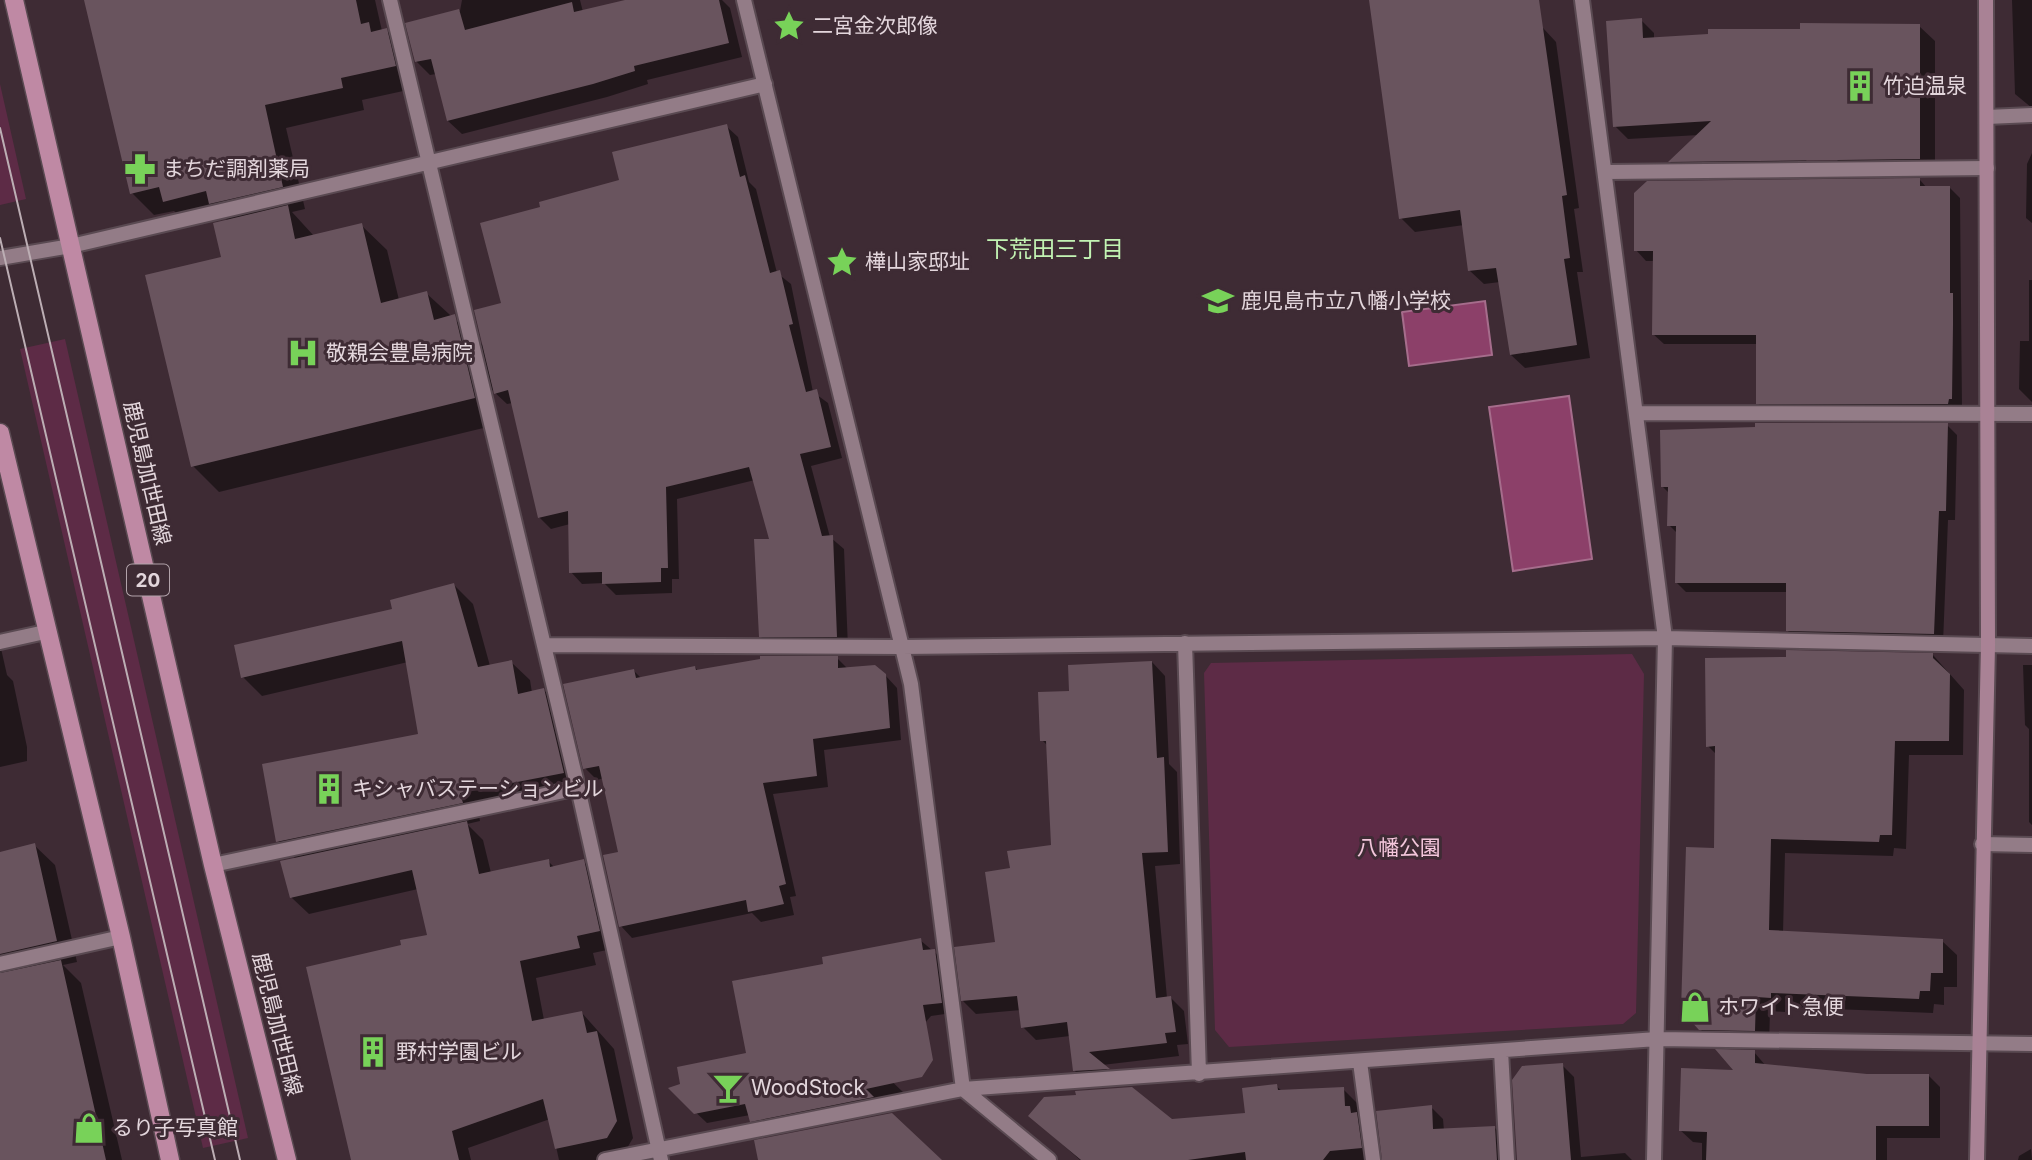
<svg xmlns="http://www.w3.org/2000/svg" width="2032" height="1160" font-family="Inter,'Noto Sans JP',sans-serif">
	<rect width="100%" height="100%" fill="#3e2b34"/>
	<path fill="#5d2b46" d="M0,84L26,199L0,205Z
		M65,339L248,1138L203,1148L20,349Z
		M1632,654L1644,674L1636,1013L1623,1024L1229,1047L1215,1030L1204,673L1211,663Z"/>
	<path fill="#8c4069" stroke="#a66d8c" stroke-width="2" d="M1485,301L1492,355L1409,366L1402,312Z
		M1569,396L1592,559L1513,571L1489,407Z"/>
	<path fill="#0007" d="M85,0H375L382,31L386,30L409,52L417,88L362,100L364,110L286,128L305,209L292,212L314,236L361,225L387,250L399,300L426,293L484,346L542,208L621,181L726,126L738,137L749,182L756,189L777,273L791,284L813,392L828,403L842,458L811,466L830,537L844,549L848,648H772L760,636L771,540L755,480L677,499L679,579H672V593L616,595L604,583L582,584L571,572L570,524L551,529L539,517L513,403L507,404L491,389L500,424L219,492L193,466L228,221L222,215L187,223L174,211L154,215L132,193Z
		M462,0H580L583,12L632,0H722L730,8L742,57L647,80L648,84L607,97L462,134L448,121L436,74L430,75L416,61L407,24L460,11Z
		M2012,0H2032V108L2015,94Z
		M1641,20L1654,33V39L1791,44L1808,173L1682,174L1670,162L1699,135L1628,139L1615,126Z
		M1919,26L1935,41V174L1852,175L1836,159Z
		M1543,28L1556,42L1579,208L1574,209L1583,272H1577L1590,358L1525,368L1511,355L1500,282L1484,284L1470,271L1464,225L1415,232L1401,218Z
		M2032,153V223L2026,218L2027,164Z
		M1920,180L1927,188H1950L1960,198L1962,408L1768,413L1757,403L1758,344H1664L1653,334L1655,261H1646L1636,250Z
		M2029,280H2032V402L2019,389L2020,341H2029Z
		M1947,425L1957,435L1955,520H1948L1943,643L1797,640L1787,630L1788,592H1686L1676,582L1677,533L1669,525L1670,494L1663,487Z
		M454,585L473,604L490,666L511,662L530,680L532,693L544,690L562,709L582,791L478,811L480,821L467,824L483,840L491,873L548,861L555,868L583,861L600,878L616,948L593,953L596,965L536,978L544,1020L582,1013L614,1049L633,1138L620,1160H559L550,1119L468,1148L471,1160H353L403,946L429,936L418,889L309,914L292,898L296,859L278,841L420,736L408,662L262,696L243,677Z
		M0,644L7,675L13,681L27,747V761L0,767Z
		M1933,655L1964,690L1963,755H1909L1906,849L1894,848L1893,856L1785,853L1783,933L1942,941L1957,955V987H1944V1005L1934,1004L1933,1013L1785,1007V1012L1770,1011L1769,1045L1715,1044L1700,1029L1715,850L1717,755L1708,746Z
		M837,658L848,669L885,675L897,688L901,740L824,750L828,787L773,794L796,896L790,897L794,915L761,922L752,913L632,938L621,926L620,853L604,778L597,780L585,768L634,671L642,679L695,667L698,671Z
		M1152,662L1165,676L1169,764L1177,772L1180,864L1155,866L1167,998H1171L1184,1011L1188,1044L1177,1045L1179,1056L1102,1065L1120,1082L1088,1084L1075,1071L1070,1036L1036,1040L1023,1027L1021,1010L976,1014L963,1001L997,944L1012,869L1053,847L1049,747L1042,740L1071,692Z
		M2023,665H2032V825L2029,822V729L2025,725Z
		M34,845L55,865L77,962L63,965L81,983L122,1160H0V853Z
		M920,940L945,961L952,1013L931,1016L882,1072L904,1093L875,1099L883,1107L762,1131L750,1115L707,1123L671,1089L748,1055L825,965Z
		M1754,1052L1766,1066L1867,1075H1928L1940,1087V1138H1887V1160H1702V1143L1693,1142L1680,1130Z
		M1562,1065L1574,1077L1581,1157L1625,1153L1632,1160H1518Z
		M1276,1086L1282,1091L1343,1089L1360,1106L1377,1160H1080L1036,1121H1172L1246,1114Z
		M1431,1107L1443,1119L1444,1131L1495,1128L1507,1140L1509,1160H1383Z
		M2031,1149L2032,1160H2018L2019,1156Z"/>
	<path fill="#69545e" d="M84,0H356L361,24L369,22L371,32L387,28L396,66L341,78L343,88L265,105L283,187L209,204L206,191L163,202L159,187L130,194Z
		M625,0H719L729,43L634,66L635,71L593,84L447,121L431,59L415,62L405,23L459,9L465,30L572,2L574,12Z
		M1369,0H1539L1567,195L1562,196L1570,258L1564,259L1577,345L1510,355L1496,268L1468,271L1460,210L1399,219Z
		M1642,18L1643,38L1708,34V29H1800V23L1920,24V159L1668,162L1711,121L1613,127L1606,21Z
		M727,124L740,177L745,175L770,273L780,270L793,324L789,325L806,392L817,389L831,447L800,454L822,536L833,535L837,637H759L754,539H769L749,467L666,487L668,568H661V582L602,584V572L569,573L568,511L538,518L508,390L494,394L474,310L501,303L480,223L540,207L539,202L619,180L612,152Z
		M1920,178V186H1950V293H1953V325L1952,399H1949L1948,404H1756V335H1652L1653,251H1634V193L1647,181Z
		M288,205L295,239L362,223L381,303L427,291L434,320L455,314L475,398L191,467L145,275L221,257L213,223Z
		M1755,423H1948L1946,511H1939L1934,634L1786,631V583H1675L1676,526H1667L1668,487H1661L1660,430L1755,427Z
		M454,583L478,667L512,660L518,694L544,688L564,773L460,793L463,803L276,842L262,764L418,734L402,641L241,678L234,645L392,609L390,600Z
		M1786,650L1933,653V658L1950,674L1949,741H1895L1892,835H1880L1879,842L1771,839L1769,930L1943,939V973H1931L1930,991H1920L1919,999L1771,993V998L1756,997L1755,1031L1699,1030L1681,1010L1686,847L1714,848L1715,746L1706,747L1705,658L1786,657Z
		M760,656H838V668L875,665L886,674L890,728L813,739L817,776L763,783L786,884L779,886L784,904L748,912L746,900L619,927L603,855L618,852L599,766L583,769L563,684L634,669L636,678L695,666L696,670L760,659Z
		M1152,661L1157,758L1164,757L1168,852L1142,853L1156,998L1171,996L1176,1032L1165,1033L1167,1043L1089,1052L1110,1069L1073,1071L1067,1022L1021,1028L1017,996L961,1001L954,947L995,942L985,872L1010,868L1007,851L1051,845L1046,741H1040L1038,692L1069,691L1068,665Z
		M467,821L479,874L549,859L550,867L584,859L600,931L577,936L580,948L520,961L532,1021L582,1011L587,1033L597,1031L617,1121L607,1138L555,1149L543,1099L452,1131L459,1160H351L306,967L401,945L400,940L427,935L412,870L290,898L280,861Z
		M35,843L57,941L0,954V852Z
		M921,938L923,950L935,949L942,1003L923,1005L933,1060L922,1077L866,1089L874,1097L750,1122L745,1104L694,1114L668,1088L680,1084L677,1067L746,1053L732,981L823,964L822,957Z
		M61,960L106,1160H0V973Z
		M1715,1049L1755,1050V1063L1867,1074H1929V1126H1876V1160H1706L1707,1132L1679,1131L1681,1068L1733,1070Z
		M1563,1063L1571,1160H1517L1512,1080L1522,1066Z
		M1277,1084L1278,1090L1344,1087L1345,1106H1350L1351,1113L1357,1112L1362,1148L1330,1151L1323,1160H1246L1245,1152L1188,1160H1081L1028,1116L1044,1097L1076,1095L1075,1091L1132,1087L1172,1119L1245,1113L1242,1088Z
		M1432,1105L1433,1129L1495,1126L1497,1160H1382L1376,1111Z
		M892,1113L942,1160H758L754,1140Z"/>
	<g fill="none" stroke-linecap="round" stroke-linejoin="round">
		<defs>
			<path id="street" d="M390,0L578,788L661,1160
				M744,0L911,684L963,1089L1049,1160
				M1582,0L1665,638L1654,1160
				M1987,117L2032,115
				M1607,172L1987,168
				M0,258L71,246L765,84
				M1636,413L2032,414
				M0,642L45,632
				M1185,643L1199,1074
				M544,645L902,647L1665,638L2032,646
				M1982,844L2032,845
				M213,865L578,788
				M0,964L121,937
				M1501,1051L1507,1160
				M1360,1062L1373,1160
				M605,1160L963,1089L1657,1039L2032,1044"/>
			<path id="secondary" d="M1977,1160L1988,645L1986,0"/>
			<path id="primary" d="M14,0L213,865L287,1160
				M0,433L121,937L170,1160"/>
		</defs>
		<use href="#street" stroke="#5a4a52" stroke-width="18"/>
		<use href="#secondary" stroke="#5a4a52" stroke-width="18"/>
		<use href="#primary" stroke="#5a4a52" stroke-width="21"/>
		<use href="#street" stroke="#937c87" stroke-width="14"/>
		<use href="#secondary" stroke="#a98295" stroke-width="14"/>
		<use href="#primary" stroke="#bf89a4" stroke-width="18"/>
		<path stroke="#bcaeb4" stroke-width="2" d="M0,128L240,1160
			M0,238L215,1160"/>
	</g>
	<defs>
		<symbol id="sight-bare" viewBox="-9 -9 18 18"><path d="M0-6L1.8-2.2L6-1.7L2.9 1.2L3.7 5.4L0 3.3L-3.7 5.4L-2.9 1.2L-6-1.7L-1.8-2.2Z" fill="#78d259" stroke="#3e2b34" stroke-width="2.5" paint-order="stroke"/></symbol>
		<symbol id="building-bare" viewBox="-9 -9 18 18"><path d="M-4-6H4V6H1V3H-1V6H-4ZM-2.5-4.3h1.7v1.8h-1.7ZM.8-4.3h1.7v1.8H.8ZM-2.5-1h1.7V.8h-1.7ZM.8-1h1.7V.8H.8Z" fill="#78d259" stroke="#3e2b34" stroke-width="2.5" paint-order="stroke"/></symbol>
		<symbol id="pharmacy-bare" viewBox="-9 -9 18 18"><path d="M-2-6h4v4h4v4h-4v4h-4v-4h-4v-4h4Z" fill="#78d259" stroke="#3e2b34" stroke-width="2.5" paint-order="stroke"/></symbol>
		<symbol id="school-bare" viewBox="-9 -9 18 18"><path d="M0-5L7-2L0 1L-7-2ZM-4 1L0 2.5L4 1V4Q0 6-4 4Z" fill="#78d259" stroke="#3e2b34" stroke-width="2.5" paint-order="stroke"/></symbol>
		<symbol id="hospital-bare" viewBox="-9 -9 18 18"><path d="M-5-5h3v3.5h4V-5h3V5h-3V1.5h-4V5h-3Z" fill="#78d259" stroke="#3e2b34" stroke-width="2.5" paint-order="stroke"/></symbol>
		<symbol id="shop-bare" viewBox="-9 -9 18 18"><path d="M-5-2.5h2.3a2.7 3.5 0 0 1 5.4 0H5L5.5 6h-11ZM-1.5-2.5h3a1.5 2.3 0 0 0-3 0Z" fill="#78d259" stroke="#3e2b34" stroke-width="2.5" paint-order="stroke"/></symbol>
		<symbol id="bar-bare" viewBox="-9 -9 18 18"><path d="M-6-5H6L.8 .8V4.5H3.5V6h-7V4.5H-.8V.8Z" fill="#78d259" stroke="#3e2b34" stroke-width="2.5" paint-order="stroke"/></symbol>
	</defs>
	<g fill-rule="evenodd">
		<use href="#sight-bare" x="767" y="4" width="44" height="44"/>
		<use href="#building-bare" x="1838" y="64" width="44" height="44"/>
		<use href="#pharmacy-bare" x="118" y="147" width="44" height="44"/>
		<use href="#sight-bare" x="820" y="240" width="44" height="44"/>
		<use href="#school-bare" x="1196" y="279" width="44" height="44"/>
		<use href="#hospital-bare" x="281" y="331" width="44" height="44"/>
		<use href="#building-bare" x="307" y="767" width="44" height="44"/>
		<use href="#shop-bare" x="1673" y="985" width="44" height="44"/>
		<use href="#building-bare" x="351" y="1030" width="44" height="44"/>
		<use href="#bar-bare" x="706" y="1066" width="44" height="44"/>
		<use href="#shop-bare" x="67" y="1106" width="44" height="44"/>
	</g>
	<g text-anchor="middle" stroke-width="6" stroke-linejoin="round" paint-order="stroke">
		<rect fill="#3e2b34" stroke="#b2a3aa" stroke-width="2" x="127" y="564.5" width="42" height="31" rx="5"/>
		<g font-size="19" font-weight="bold" fill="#e3d6dc">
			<text x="148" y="587">20</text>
		</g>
		<g font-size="21" fill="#e3d6dc" stroke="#3e2b34" text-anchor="start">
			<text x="812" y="33">二宮金次郎像</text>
			<text x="1883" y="93">竹迫温泉</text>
			<text x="163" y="176">まちだ調剤薬局</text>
			<text x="865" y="269">樺山家邸址</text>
			<text x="1241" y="308">鹿児島市立八幡小学校</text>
			<text x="326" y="360">敬親会豊島病院</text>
			<text x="352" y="796">キシャバステーションビル</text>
			<text x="1718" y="1014">ホワイト急便</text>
			<text x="396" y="1059">野村学園ビル</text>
			<text x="751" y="1095">WoodStock</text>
			<text x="112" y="1135">るり子写真館</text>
		</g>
		<g font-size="21" fill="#e3d6dc" stroke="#3e2b34">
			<text transform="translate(147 473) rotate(77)" y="7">鹿児島加世田線</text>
			<text transform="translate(277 1024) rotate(76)" y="7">鹿児島加世田線</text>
		</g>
		<g font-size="21" fill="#f3c6db" stroke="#3e2b34">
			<text x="1399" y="855">八幡公園</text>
		</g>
		<g font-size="23" fill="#c2f3b3" stroke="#3e2b34">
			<text x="1055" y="257">下荒田三丁目</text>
		</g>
	</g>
</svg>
